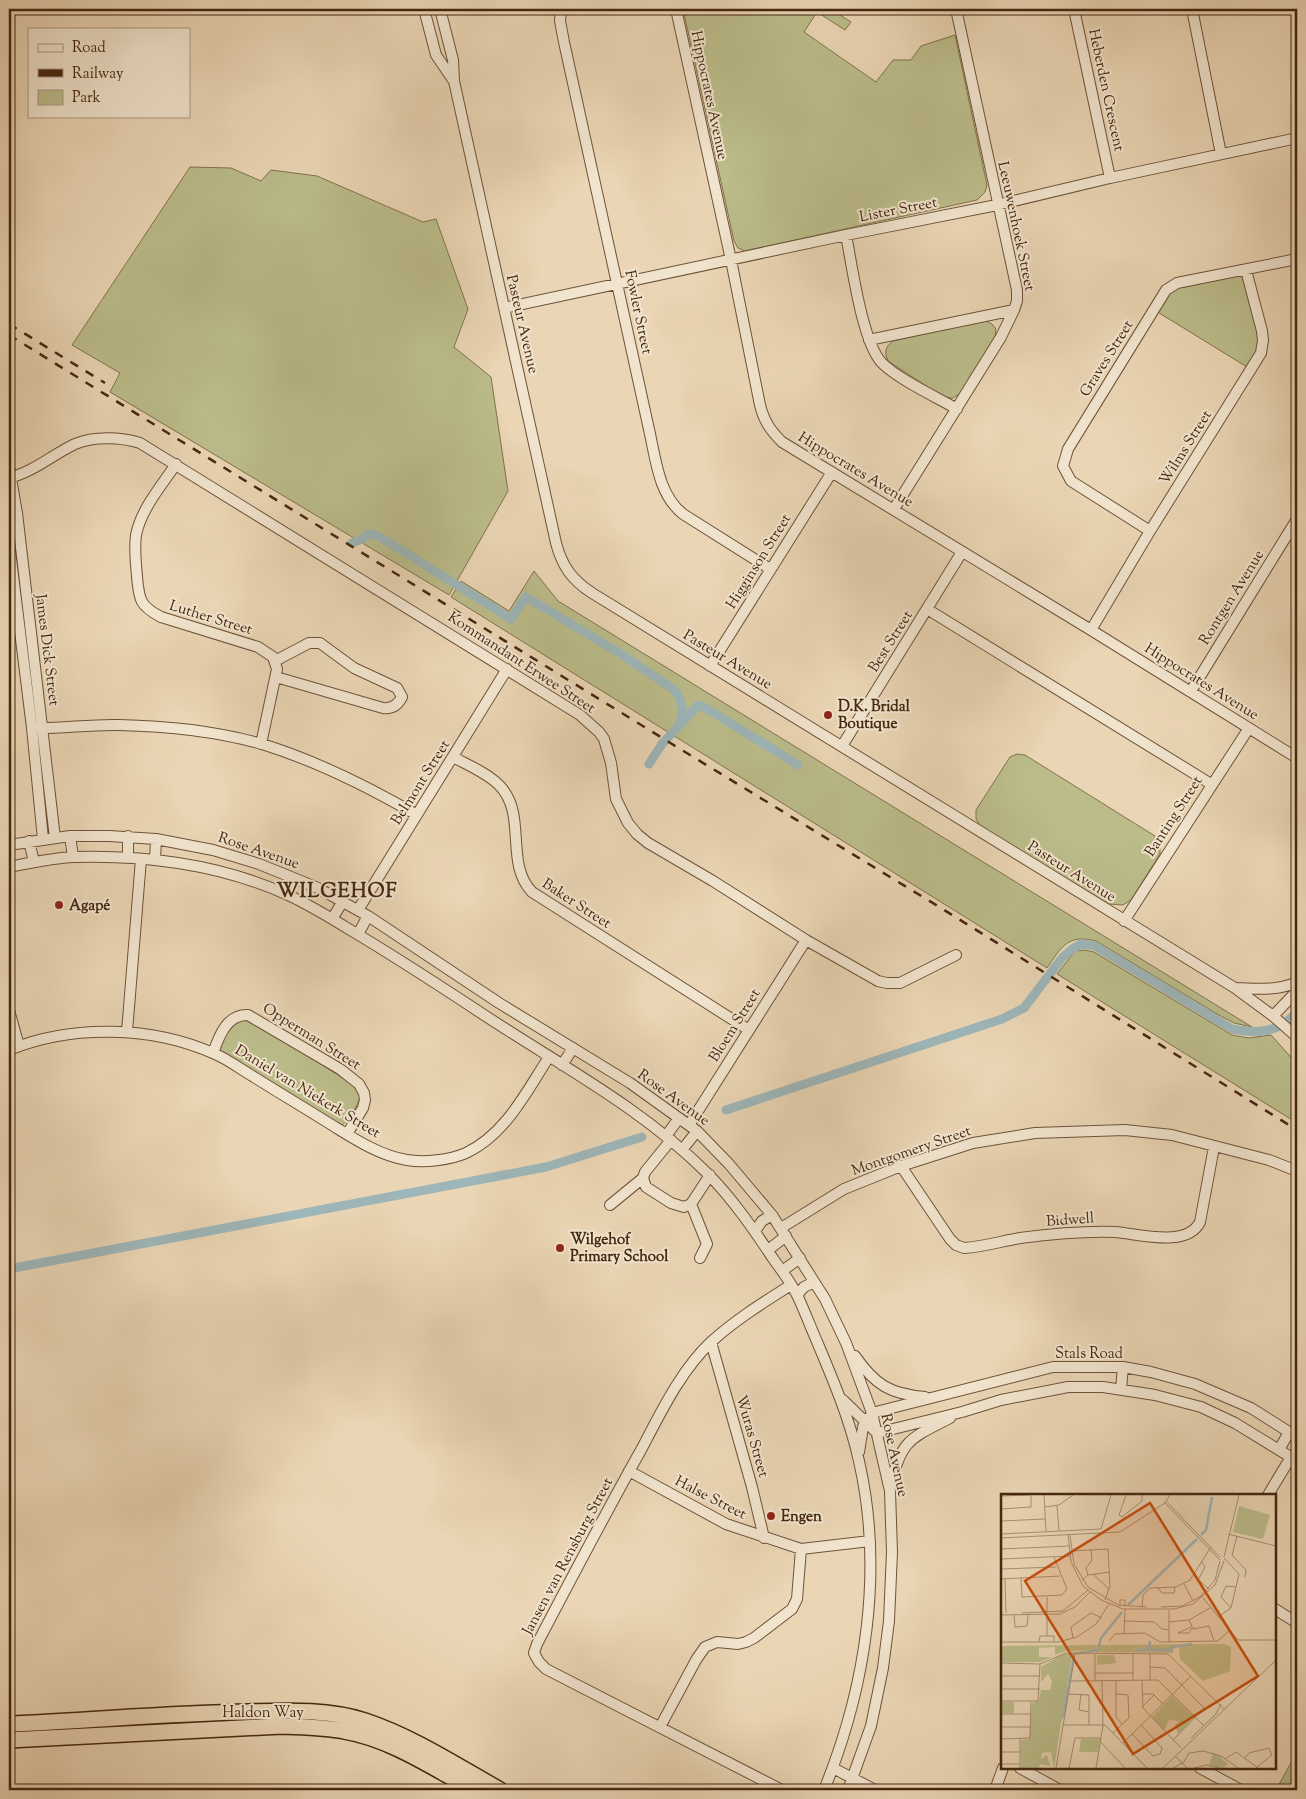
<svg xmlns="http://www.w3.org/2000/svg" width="1306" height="1799" font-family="'Sorts Mill Goudy',serif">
	<rect width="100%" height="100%" fill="#ead5b4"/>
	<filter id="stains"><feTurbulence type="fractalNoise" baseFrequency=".004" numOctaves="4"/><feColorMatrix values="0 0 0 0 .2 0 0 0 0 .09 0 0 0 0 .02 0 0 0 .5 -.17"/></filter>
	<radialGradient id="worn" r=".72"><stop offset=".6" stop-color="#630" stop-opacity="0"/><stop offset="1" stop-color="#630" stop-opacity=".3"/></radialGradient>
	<path fill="#bbbc8a" stroke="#80724c" d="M683,9H844L840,15L851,22L845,30L817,12L804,32L876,82L893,60H911L921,46L955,35L987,185L985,192L977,200L745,251L738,248L734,241Z
		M190,167L231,168L261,181L271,170L317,176L423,222L436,219L468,309L454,347L491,377L508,491L449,595L110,392L120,373L72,345Z
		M1233,274L1241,276L1246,283C1250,300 1261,329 1258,346C1257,354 1252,361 1247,367L1156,311L1173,289Z
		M984,320L992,324L996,329L995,338L962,392L953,398L943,397L888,361C884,352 885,347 893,341Z
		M534,571L558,601L1252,1027L1234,1023L1217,1014L1096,941C1068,934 1062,946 1047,968L451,597L461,581L509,611Z
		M1017,754L1025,755L1155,836L1160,845V854L1131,900L1123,905L1109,904L981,827L976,819V810L1010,757Z
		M1084,950L1094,952L1232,1035L1249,1038L1271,1035L1297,1064V1123L1057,974L1075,951Z
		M239,1018H249L355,1086C357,1089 359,1091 360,1093C362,1101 348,1121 342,1125L336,1123L221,1054L219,1049L227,1026Z
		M1297,1752V1790H1276Z"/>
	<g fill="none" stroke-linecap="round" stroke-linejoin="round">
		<path stroke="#9db6b9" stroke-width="9" d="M352,543L364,538L367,534H373L385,540L511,619L526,597L621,654L673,689C684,701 685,713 677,728
			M649,764L662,744L698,705L704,707L798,765
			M726,1110L1002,1019L1024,1008L1062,958L1072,949L1081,944L1095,946L1232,1029C1258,1034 1279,1033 1297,1012
			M9,1269L546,1167L642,1137"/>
		<defs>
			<path id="minor" d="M424,9L436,55L453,80
				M440,9L453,60L454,81L556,543C562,566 572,580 592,593L1235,988L1273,1016L1297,1037
				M561,9L560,21L564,42L650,434C656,461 659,495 683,514L770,569
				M676,9L731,260L760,405C764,421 770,430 782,442L1091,630L1297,758
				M1074,9L1110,178
				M1192,9L1221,154
				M846,235C852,265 862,342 882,363C898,379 936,397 957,409
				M504,308L846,235L997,205L1110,178L1297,138
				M869,340L1014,310
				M176,464C162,485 141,509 136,535C134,549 136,563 137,577C139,600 140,606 161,617L258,647L273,657L277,669L261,744
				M9,467L17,513L55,838
				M9,478C33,472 52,455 75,444C94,436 121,437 140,443L580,715L599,732L604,739L611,763L616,799L628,823L637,834L648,843L713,881L806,940L878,981L887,983H900L956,955
				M894,509L1001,337L1014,310L1017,301V290L956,9
				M1150,531L1071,481L1063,466L1068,449L1166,290L1177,283L1297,259
				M9,543L32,728L43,839
				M927,609L1211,784
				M1091,630L1150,531L1261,353L1263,340L1262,331L1246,270
				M275,661L309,643H320L354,668L397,688L402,697C398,705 392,709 383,708L276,677
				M710,666L832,472
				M1191,691L1297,519
				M32,728C61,729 90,724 119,725C166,726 216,731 262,744C317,761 367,786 417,815
				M842,746L962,552
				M453,757C468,765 487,773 499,785C528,814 504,863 532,892L749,1030
				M70,836L73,857
				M128,836V858
				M29,841L34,862
				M9,845L70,836H109L156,839L213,850L259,864L318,888L368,916L499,1003L630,1083L697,1131L729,1164L772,1215L825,1299L846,1343L872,1413L890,1491L892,1552L889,1621L883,1668L871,1726L848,1790
				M155,860L156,839
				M9,867C30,863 52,858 74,857C146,855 222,865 288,895C310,905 331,918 352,931C394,956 434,982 475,1009C554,1062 640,1106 707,1173C733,1199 754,1230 774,1260C783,1272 792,1284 798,1297C805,1312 811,1328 818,1344C834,1382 850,1420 859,1461C884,1571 866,1687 824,1790
				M358,910L507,669
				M332,919L343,901
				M1124,921L1249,728
				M358,934L368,916
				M1236,988C1257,989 1278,991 1297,982
				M9,1010L19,1046
				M1273,1016L1297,991
				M127,1032L141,859
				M9,1050C72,1024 153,1026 215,1054C229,1060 242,1070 254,1077C281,1094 308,1110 335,1127C356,1140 381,1156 407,1160C424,1163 450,1160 466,1153C506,1134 526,1092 549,1057
				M213,1053C219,1036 227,1014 248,1015L340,1069L359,1084L364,1093L365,1100L363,1108L347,1134
				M562,1065L573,1048
				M689,1125L806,940
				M666,1136L679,1118
				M671,1140L645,1172L643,1178L646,1187L671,1203L684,1207L691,1204L710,1175
				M682,1150L697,1131
				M901,1166L950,1239L956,1245L964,1248C983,1247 1002,1241 1020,1238C1051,1234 1084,1231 1115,1232C1140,1234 1187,1248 1200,1222L1214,1147
				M691,1204L707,1244L700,1258
				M610,1205L643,1178
				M781,1228L844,1189L901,1166L973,1143L1035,1133L1125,1130L1172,1135L1269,1160L1297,1171
				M755,1231L762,1221L772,1215
				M768,1250L786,1236
				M782,1271L800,1258
				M797,1295L804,1287L814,1282
				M711,1342L752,1487L764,1538
				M855,1356C875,1385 890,1394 925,1397
				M1121,1389L1123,1367
				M843,1400L877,1433
				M872,1413L1053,1367H1123L1151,1372L1195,1384L1251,1408L1297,1437
				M877,1433L962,1412L1001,1400L1068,1387H1103L1155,1395L1201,1407L1235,1423L1297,1461
				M1279,1450L1289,1432
				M859,1452L863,1427L868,1418
				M629,1471L726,1524L801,1549L870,1541
				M890,1488C901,1440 909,1439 950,1418
				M1268,1495L1291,1457
				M1275,1609L1297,1623
				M660,1727L696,1660L705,1647L717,1642L738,1644L746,1642L754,1638L792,1609L797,1599L801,1549
				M833,1768L875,1790
				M1020,1768L1060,1790
				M1200,1768L1241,1790
				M782,1790L546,1669L539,1662L534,1653L537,1644C571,1579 605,1514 641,1450C660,1414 681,1370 711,1342C735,1320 764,1302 791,1285
				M995,1790L1003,1768"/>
			<path id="highway" d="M9,1724C89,1721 168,1713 248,1712C287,1711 328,1709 365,1721C413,1737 457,1766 500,1790
				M9,1740L282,1726C303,1727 324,1727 344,1731C391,1739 433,1768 474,1790"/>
		</defs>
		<use href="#minor" stroke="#6e5238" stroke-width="12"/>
		<use href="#highway" stroke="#45270f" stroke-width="18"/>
		<use href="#minor" stroke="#f1e4ce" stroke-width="10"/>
		<use href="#highway" stroke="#ead5b4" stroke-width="15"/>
		<path stroke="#45270f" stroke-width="2.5" stroke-dasharray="9 9" stroke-linecap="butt" d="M9,324L105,383
			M9,335L672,744L941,908L1297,1130"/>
	</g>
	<g fill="#8f2418" stroke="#f1e4ce" stroke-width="2">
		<circle cx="828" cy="715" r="5"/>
		<circle cx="59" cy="905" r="5"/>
		<circle cx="560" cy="1248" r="5"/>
		<circle cx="771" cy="1516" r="5"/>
	</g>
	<g text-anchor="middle" stroke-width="4" stroke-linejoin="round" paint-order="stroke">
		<g font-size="15" fill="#45270f" stroke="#f1e4ce">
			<text transform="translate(1107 90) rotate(78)" y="5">Heberden Crescent</text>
			<text transform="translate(710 95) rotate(78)" y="5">Hippocrates Avenue</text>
			<text transform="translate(898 209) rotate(-11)" y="5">Lister Street</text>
			<text transform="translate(1017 226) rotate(78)" y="5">Leeuwenhoek Street</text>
			<text transform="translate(639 312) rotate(78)" y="5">Fowler Street</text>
			<text transform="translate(523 324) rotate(77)" y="5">Pasteur Avenue</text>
			<text transform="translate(1106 358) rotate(-58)" y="5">Graves Street</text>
			<text transform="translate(1185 447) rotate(-58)" y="5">Wilms Street</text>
			<text transform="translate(856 469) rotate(31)" y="5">Hippocrates Avenue</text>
			<text transform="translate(758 561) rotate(-58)" y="5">Higginson Street</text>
			<text transform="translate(1231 597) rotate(-58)" y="5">Rontgen Avenue</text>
			<text transform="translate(211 617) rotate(17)" y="5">Luther Street</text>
			<text transform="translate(890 641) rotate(-58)" y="5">Best Street</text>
			<text transform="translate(48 650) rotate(83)" y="5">James Dick Street</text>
			<text transform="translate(728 659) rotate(31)" y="5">Pasteur Avenue</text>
			<text transform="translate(522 662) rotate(33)" y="5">Kommandant Erwee Street</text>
			<text transform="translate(1202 681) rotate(32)" y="5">Hippocrates Avenue</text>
			<text transform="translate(420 782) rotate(-58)" y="5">Belmont Street</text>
			<text transform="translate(1173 816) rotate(-57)" y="5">Banting Street</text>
			<text transform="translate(259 850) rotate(19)" y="5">Rose Avenue</text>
			<text transform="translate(1072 871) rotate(32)" y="5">Pasteur Avenue</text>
			<text transform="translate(577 903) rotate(33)" y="5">Baker Street</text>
			<text transform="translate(734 1025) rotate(-58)" y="5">Bloem Street</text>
			<text transform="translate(312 1036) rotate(32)" y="5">Opperman Street</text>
			<text transform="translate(308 1091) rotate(31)" y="5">Daniel van Niekerk Street</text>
			<text transform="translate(674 1097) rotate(36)" y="5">Rose Avenue</text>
			<text transform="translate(911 1150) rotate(-19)" y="5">Montgomery Street</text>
			<text transform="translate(1070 1219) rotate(-4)" y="5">Bidwell</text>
			<text x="1089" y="1358">Stals Road</text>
			<text transform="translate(753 1436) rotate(74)" y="5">Wuras Street</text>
			<text transform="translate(895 1455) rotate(78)" y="5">Rose Avenue</text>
			<text transform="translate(711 1497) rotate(27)" y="5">Halse Street</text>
			<text transform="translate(567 1556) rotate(-62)" y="5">Jansen van Rensburg Street</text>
			<text x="263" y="1717">Haldon Way</text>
		</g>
		<g font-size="15" font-weight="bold" fill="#45270f" stroke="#f1e4ce" text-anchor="start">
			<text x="838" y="711">D.K. Bridal<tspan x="838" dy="17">Boutique</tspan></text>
			<text x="69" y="910">Agapé</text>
			<text x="570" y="1244">Wilgehof<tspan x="570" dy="17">Primary School</tspan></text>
			<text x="781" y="1521">Engen</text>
		</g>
		<g font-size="20" font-weight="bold" letter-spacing="1" fill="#45270f" stroke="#f1e4ce">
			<text x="337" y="897">WILGEHOF</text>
		</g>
	</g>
	<g transform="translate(1001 1494)">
		<rect width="275" height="275" fill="#ead5b4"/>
		<path d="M238,12L269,21L262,45L232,38ZM223,150L230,153L229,177L202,187L179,165L178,153H172V159L75,158L95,157L98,151ZM97,151L95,156L65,157L54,161V153L38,154V163H51L39,168H0V152ZM62,160H71L53,274L50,258L41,259L40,265L46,261L49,272L39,270L38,274H20V246L28,245L31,209L38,206L40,196H49L51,187L47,180L40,188V173ZM96,161H113L115,169L96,171ZM171,202L193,223L177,240L174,231L178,227L168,226L163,236L151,223ZM0,208H13V219H0ZM80,245H99L97,258H78ZM212,260L218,262L227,270L222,274L208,271Z" fill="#bbbc8a"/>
		<path fill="none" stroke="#9db6b9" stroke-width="2.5" d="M200,41L205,36L211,3M127,111L196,45M149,152L151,156H171V153L191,150M135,156H148L149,147M62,224L73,160L97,156L100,144L121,118"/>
		<path fill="none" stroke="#a88f72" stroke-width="1" d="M43,1L45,37M0,2L28,1M166,8L219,63M164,9L219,66M56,12L58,37M44,13L58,11L72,1M0,15L30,13V1M118,21L121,23L141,7V1M118,21L125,1M0,27L44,25M0,40L100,35L110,1M67,40L70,68L82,92L100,106L122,115H173L192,110L214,91L223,67M227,40L275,52M69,41L73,70L87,93L117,111L146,113M236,42L231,61L245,76L244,83M0,44L119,38L164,9L169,1M0,55L69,52M70,57L107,55L109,92L104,106M223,63L238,1M0,65L69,62M0,75L55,73M92,80L108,95M87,81L85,74L91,66L90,55M193,82L208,95M20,84L21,103L61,101L66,95L53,63M0,85L59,82M4,85L5,119M81,86L87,81L109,78M197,86L204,73L200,67M183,90L192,107M156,93L161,99H173L174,93M46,103V119M202,104L237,146H275M119,111V106H124V112M141,113L142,101L149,94L175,93L189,86L210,53M160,113L181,112L199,103L214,86L219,67M230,114L220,103L225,92L235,93M168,116V148M21,119L62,117L87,96M0,121L59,120L74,113L89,98M13,121L14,133L26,132L27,121M217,123L230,114L238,80L223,64M188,126L192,135L208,132L213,147M124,127L153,128L161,135L168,136M168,128L188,126L209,114M190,133L177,139H188L191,134M123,139L124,115M46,142V121M72,144L70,133L90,119L101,124M108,147L114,140L144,139L159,148L217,147L229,136M0,148H57L76,143L95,130L108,110M38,148L39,142H53V148M132,160V186M0,169L39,170L65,159L167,160L224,216M149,173L164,174L203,214L172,246M94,179H132M0,182H39M141,186L142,214L180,254M149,186V160M70,187L157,186L203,232M94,187V160M115,187V223L121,230M0,195H39M67,200L88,201V231M80,200L78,216L88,218M141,200H152L162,210M0,207H37L39,170M141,213L153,201M0,220H30M62,231H104L146,274M0,233H30M112,239L128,224L127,201L115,200M131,240L152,262L159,260L161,254L140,231M190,244L215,220L220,210M0,245L29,244L30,208M99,247L124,274M122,249L190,182M0,258H19M174,262L186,274M244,264L248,259L268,254L271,261L255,274M224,265L235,258L256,273M0,270H19M19,274V245M55,274L74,160M68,274L74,244H100M95,274L102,231L101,187M162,274L275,166M172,274L183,268L188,259L202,257L220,262L237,274M193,274L206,271L218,274"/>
		<path fill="#c74f0d" fill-opacity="0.15" stroke="#c74f0d" stroke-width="2.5" d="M149,9L257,182L132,260L24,87Z"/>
		<rect width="275" height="275" fill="none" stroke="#45270f" stroke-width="2.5"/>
	</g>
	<rect width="1306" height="1799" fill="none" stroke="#ead5b4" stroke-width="30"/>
	<rect x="10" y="10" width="1286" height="1779" fill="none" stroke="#45270f" stroke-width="2.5"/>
	<rect x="15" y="15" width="1276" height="1769" fill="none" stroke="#45270f"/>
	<rect x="28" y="28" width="162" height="90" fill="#f1e4ce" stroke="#ac9882"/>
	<rect x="38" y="44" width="25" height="8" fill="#f1e4ce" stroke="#ac9882"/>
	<text x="72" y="52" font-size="15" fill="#45270f">Road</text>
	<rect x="38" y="69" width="25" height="8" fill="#45270f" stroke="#ac9882"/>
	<text x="72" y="78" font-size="15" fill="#45270f">Railway</text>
	<rect x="38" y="90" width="25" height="15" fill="#bbbc8a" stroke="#ac9882"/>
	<text x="72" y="102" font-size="15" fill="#45270f">Park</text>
	<rect width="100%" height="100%" filter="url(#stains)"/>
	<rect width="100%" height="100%" fill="url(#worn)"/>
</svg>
